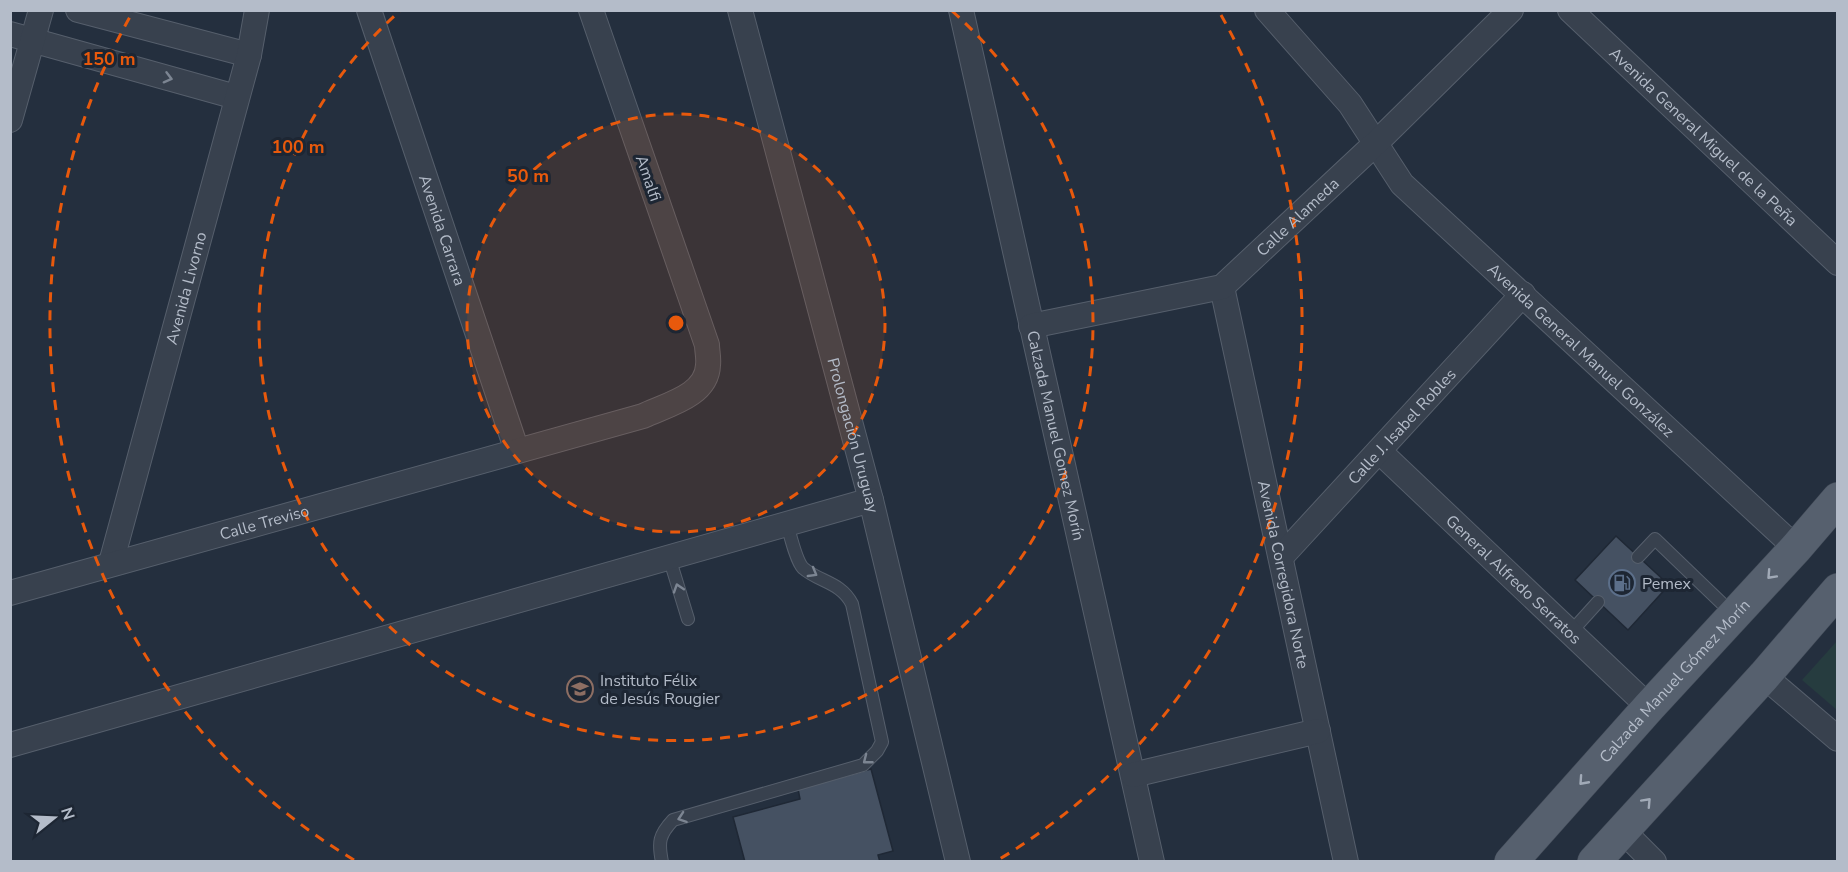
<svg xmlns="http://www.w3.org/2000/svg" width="1848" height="872" font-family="'Nunito Sans',sans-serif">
	<rect width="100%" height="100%" fill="#242f3e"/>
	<path fill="#263c3f" d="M1837,641V710L1802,680Z"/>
	<path fill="#455162" stroke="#1f2835" stroke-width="1.5" d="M1616,536L1669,585L1628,630L1575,580Z
		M871,769L893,851L878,855L880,862H745L733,817L800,799L798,789Z"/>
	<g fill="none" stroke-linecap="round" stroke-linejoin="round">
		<defs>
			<path id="service" d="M669,557L688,619
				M1638,557L1655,539L1734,615
				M1570,633L1598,602
				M662,862C658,842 659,835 673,820L863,765L877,751L882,742L852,604C841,582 819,582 803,568C796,561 790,534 787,524"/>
			<g id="minor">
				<path d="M78,10L249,55"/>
				<path id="s1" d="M369,10L517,451"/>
				<path id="s2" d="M740,10L871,500L958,862"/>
				<path id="s3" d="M961,10L1152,862"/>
				<path id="s4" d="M1267,10L1350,104L1402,184L1796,548"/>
				<path id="s5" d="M1570,10L1838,263"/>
				<path d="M10,34L236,97"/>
				<path d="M10,120L41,10"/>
				<path id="s6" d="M1222,287L1346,862"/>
				<path id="s7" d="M1031,326L1222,287L1375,144L1511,10"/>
				<path id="s8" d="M1379,451L1649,707"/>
				<path id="s9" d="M1281,557L1523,294"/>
				<path id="s10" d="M111,563L249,55L257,10"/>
				<path id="s11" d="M10,593L643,416C666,405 707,396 708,365C709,358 707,351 707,345L591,10"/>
				<path d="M1764,676L1838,739"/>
				<path d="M10,745L871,500"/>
				<path d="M1133,775L1318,731"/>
				<path d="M1622,830L1654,862"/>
			</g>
			<g id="primary">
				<path id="s12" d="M1511,862L1649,707L1796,548L1838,499"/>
				<path d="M1594,862L1764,676L1838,590"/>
			</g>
		</defs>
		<use href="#service" stroke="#565f6c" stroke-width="14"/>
		<use href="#minor" stroke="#565f6c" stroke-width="26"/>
		<use href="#primary" stroke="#414a57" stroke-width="34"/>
		<use href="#service" stroke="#38414e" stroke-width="12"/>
		<use href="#minor" stroke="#38414e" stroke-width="24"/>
		<use href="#primary" stroke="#56606e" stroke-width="33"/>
	</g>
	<defs><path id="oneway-chevron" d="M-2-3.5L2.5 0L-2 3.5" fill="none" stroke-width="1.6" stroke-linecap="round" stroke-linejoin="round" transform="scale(1.5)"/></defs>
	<g stroke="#7c8592">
		<use href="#oneway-chevron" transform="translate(168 78) rotate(15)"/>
		<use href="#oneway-chevron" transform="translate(813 573) rotate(30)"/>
		<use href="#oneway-chevron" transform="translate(678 588) rotate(-108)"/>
		<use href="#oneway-chevron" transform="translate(867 760) rotate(142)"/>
		<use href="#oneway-chevron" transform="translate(682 818) rotate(161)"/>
	</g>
	<g stroke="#a1aab7">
		<use href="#oneway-chevron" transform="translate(1771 575) rotate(133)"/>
		<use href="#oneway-chevron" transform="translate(1583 781) rotate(132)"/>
		<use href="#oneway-chevron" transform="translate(1647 802) rotate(-47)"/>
	</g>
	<circle cx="676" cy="323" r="209" fill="#e8590c" fill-opacity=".12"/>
	<g fill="none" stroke="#e8590c" stroke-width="3" stroke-dasharray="10 8">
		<circle cx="676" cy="323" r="209"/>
		<path d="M952 11A417 417 0 1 1 400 11"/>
		<path d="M354 860A626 626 0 0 1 131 15M1221 15A626 626 0 0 1 998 860"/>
	</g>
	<defs>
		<symbol id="fuel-ring" viewBox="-11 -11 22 22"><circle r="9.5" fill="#1d2633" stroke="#5c6f8a" stroke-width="1.5"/><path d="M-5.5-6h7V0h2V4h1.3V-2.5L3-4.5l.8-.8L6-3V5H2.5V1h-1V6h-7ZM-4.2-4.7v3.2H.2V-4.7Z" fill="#5c6f8a"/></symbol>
		<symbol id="school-ring" viewBox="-11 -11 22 22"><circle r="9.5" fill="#1d2633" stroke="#8d6e63" stroke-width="1.5"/><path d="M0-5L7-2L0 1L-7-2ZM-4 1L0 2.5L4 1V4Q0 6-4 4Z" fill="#8d6e63"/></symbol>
	</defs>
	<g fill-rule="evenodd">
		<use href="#fuel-ring" x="1607" y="568" width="30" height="30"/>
		<use href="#school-ring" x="565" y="674" width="30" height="30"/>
	</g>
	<g text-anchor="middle" stroke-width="6" stroke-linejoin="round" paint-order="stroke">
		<g font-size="16" fill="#b4bcc9" stroke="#1d2633">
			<text dy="6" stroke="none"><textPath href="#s5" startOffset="184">Avenida General Miguel de la Peña</textPath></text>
			<text transform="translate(649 178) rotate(71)" y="6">Amalfi</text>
			<text dy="6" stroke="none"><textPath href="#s7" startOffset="298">Calle Alameda</textPath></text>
			<text dy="6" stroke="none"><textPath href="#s1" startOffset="232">Avenida Carrara</textPath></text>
			<text dy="6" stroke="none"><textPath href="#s10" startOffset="285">Avenida Livorno</textPath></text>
			<text dy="6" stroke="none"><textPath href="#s4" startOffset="465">Avenida General Manuel González</textPath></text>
			<text dy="6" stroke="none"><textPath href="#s9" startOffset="178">Calle J. Isabel Robles</textPath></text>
			<text dy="6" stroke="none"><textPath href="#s2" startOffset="440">Prolongación Uruguay</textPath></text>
			<text dy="6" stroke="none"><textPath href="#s3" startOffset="436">Calzada Manuel Gomez Morín</textPath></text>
			<text dy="6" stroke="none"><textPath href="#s11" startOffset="264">Calle Treviso</textPath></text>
			<text dy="6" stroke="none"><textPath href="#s6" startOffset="294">Avenida Corregidora Norte</textPath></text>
			<text dy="6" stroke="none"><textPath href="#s8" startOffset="186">General Alfredo Serratos</textPath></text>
			<text dy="6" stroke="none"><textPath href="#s12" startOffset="244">Calzada Manuel Gómez Morín</textPath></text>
		</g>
		<g font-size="16" fill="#b4bcc9" stroke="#1d2633" text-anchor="start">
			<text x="1642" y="589">Pemex</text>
			<text x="600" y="686">Instituto Félix<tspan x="600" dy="18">de Jesús Rougier</tspan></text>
		</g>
	</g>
	<circle cx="676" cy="323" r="9" fill="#e8590c" stroke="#1d2633" stroke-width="3"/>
	<g font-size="18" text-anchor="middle" font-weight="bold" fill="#e8590c" stroke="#1d2633" stroke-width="6" stroke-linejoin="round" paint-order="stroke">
		<text x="109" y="65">150 m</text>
		<text x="298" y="153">100 m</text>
		<text x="528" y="182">50 m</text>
	</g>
	<rect width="1848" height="872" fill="none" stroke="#b4bcc9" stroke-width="24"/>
	<g transform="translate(54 818) rotate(72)" stroke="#1d2633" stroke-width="4.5" paint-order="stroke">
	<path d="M0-4.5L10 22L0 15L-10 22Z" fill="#b4bcc9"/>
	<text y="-9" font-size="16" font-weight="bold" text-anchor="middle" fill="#b4bcc9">N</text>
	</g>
</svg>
